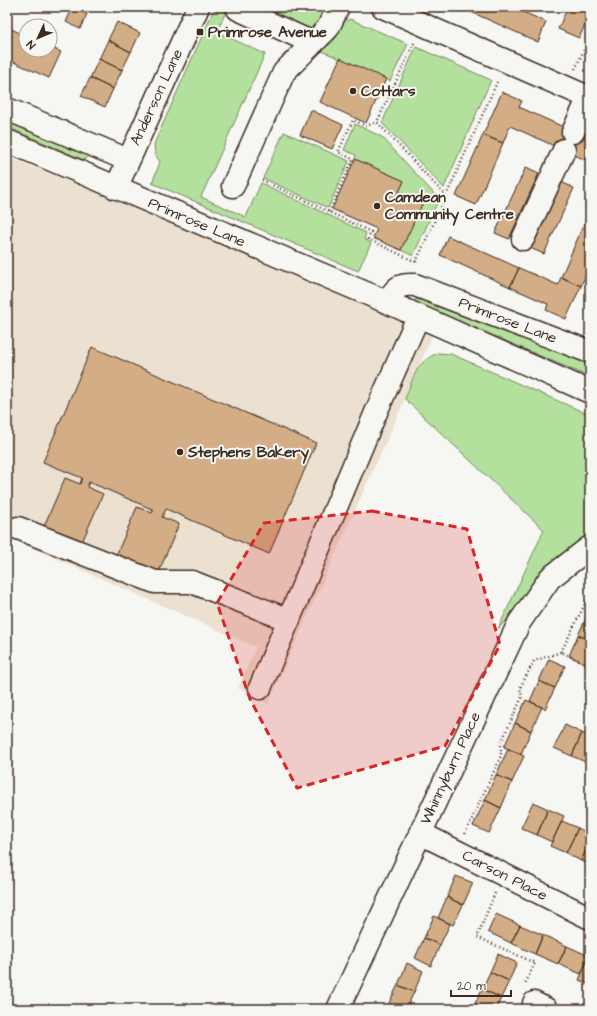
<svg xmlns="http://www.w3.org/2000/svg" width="597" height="1016" font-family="'Architects Daughter',sans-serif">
	<rect width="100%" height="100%" fill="#f6f6f2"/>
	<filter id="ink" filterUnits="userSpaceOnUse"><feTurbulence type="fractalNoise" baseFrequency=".025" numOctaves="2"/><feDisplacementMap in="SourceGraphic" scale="8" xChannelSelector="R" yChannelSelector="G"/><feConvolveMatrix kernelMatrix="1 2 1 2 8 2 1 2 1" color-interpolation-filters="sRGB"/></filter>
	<g filter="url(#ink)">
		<path fill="#ece0d1" d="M7,156L434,331L405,399L268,704L238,688L256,647L7,537Z"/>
		<path fill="#b4e09e" stroke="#78855e" d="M215,7H228L217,32L265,54L201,197L246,217L261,183L366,233L364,239L371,243L358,271L152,183L160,162L155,154L154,144Z
			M261,7H321L324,18L311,36L299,24Z
			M350,19L408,44L390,81L320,50C326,47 332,44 335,39C341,30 340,23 350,19Z
			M416,47L491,80L444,188L382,123Z
			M7,120L90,156L84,160L7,127Z
			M355,124L382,137L439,199L413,256L401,250L422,202L399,192L404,181L355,159L356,155L344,150Z
			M284,132L349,161L328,208L263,178Z
			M416,299L437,303L584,362L590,363V377L414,302Z
			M438,353L451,354L590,415V533L498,629L544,530L405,399C414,378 415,362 438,353Z"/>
		<path fill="#d3ad85" stroke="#3b2a1e" d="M73,7L87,14L80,29L66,22Z
			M460,7H512L546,22L538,42Z
			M568,7H574L590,14L579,38L558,29Z
			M574,7H590V14Z
			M117,22L140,33L131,52L108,40Z
			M7,27L26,36V50H50V47L61,52L49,78L7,59Z
			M108,40L131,52L122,70L99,59Z
			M340,58L386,79L366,123L320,102Z
			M99,59L122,70L113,89L90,78Z
			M90,78L113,89L105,107L81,96Z
			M502,92L522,101L519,107L590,139V162L510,126L503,143L483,135Z
			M311,110L343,125L332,149L300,135Z
			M483,135L503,143L476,205L456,196Z
			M355,159L404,181L399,192L423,202L401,250L373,238L377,229L332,209Z
			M526,167L539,173L509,239L495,233Z
			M561,182L574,188L544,254L530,248Z
			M590,210V265L581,286L561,277Z
			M448,236L519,268L510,287L440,255Z
			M519,268L558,285L561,277L581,286L566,319L546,310L548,304L510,287Z
			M92,347L316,443L269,554L166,509L162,517L179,524L157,576L115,558L137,507L152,513L154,510L89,482L87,487L103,494L82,542L44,526L65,478L80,484L82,478L43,462Z
			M588,614H590V640L578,635Z
			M578,635L590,640V652L585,663L569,656Z
			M549,659L565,666L555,688L539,681Z
			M539,681L555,688L545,709L530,701Z
			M526,700L542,707L531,731L515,723Z
			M515,723L531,731L521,754L504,747Z
			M565,725L582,733L572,756L554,748Z
			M582,733L590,737V764L572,756Z
			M508,749L524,756L512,782L496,775Z
			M496,775L512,782L501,808L485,800Z
			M485,800L501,808L489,833L473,826Z
			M533,802L548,809L537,835L521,828Z
			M548,809L564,816L552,842L537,835Z
			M562,821L578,828L566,853L550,846Z
			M578,828L590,834V841L581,861L566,853Z
			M590,841V865L581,861Z
			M456,876L473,883L463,905L447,897Z
			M447,897L463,905L453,925L438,918Z
			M496,914L520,925L511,943L488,932Z
			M434,916L450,924L440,945L424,938Z
			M520,925L543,935L535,954L511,943Z
			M543,935L567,946L558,964L535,954Z
			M424,938L440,945L431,966L415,958Z
			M567,946L589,956L581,974L558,964Z
			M498,954L517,963L509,981L490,972Z
			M587,961L590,962V985L579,980Z
			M407,963L423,971L414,992L398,985Z
			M490,972L509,981L501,998L482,989Z
			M398,985L414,992L406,1009H396L388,1005Z
			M482,989L501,998L496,1009H476L473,1008Z"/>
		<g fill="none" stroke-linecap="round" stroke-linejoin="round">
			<defs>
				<path id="minor" d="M383,7L590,98
					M238,9L313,43
					M7,109L128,160
					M573,132L589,97
					M7,141L387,302L590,392
					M233,186L284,72L328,28L338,7
					M116,188L198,7
					M523,239L564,150
					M387,302C396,288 397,284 415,285L590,352
					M18,528L155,582H192L289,620
					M260,688L377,410L418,317
					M420,833L590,918
					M534,1003L546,1009
					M338,1009L519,623L550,578L590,547"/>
			</defs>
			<use href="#minor" stroke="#3b2a1e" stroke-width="25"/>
			<path stroke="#3b2a1e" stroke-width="2.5" stroke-dasharray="1 3" stroke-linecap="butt" d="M168,7L172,14
				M414,43L377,122L446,196L415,264
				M575,69L590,37
				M262,180L371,232L368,239L416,262
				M446,196L498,80
				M329,212L353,159L338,152L353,120L366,126L377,122
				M561,652L590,594
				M465,834L501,756V743L522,697L520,688L534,661L561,652L590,666
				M495,893L477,937L535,963L525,984"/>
			<use href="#minor" stroke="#f6f6f2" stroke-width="22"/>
		</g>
	</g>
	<path fill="#d62828" fill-opacity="0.2" stroke="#d62828" stroke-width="3" stroke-dasharray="8 5" stroke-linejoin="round" d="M372,511L467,529L500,645L445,746L297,788L250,699L217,603L264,523Z"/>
	<g fill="#3b2a1e" stroke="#f6f6f2" stroke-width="1.5">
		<rect x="196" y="28" width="8" height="8" rx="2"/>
		<circle cx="353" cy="91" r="4"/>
		<circle cx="377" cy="206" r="4"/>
		<circle cx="180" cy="452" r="4"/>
	</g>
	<g text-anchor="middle" stroke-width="4" stroke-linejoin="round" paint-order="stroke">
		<g font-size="15" font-weight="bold" fill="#3b2a1e" stroke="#f6f6f2" text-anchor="start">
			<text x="208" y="37">Primrose Avenue</text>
			<text x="361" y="96">Cottars</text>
			<text x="385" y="202">Camdean<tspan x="385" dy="17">Community Centre</tspan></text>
			<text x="188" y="457">Stephens Bakery</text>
		</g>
		<g font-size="15" fill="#3b2a1e" stroke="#f6f6f2">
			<text transform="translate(156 97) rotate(-65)" y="5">Anderson Lane</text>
			<text transform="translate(197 222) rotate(23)" y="5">Primrose Lane</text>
			<text transform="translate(508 320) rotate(21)" y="5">Primrose Lane</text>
			<text transform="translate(450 768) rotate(-65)" y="5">Whinnyburn Place</text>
			<text transform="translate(505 875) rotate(27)" y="5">Carson Place</text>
		</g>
	</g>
	<rect width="597" height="1016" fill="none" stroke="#f6f6f2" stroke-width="24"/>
	<rect x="12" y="12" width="573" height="992" fill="none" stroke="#3b2a1e" stroke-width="1.5" filter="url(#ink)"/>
	<g transform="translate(38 38) rotate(226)"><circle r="19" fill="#f6f6f2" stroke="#aba49d"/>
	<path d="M0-3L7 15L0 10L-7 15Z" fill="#3b2a1e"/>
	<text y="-6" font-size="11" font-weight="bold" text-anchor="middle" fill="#3b2a1e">N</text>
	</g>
	<path d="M451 990v6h60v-6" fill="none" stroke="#3b2a1e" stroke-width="2"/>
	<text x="457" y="990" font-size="12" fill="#3b2a1e" stroke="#f6f6f2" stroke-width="3" paint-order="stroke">20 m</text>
</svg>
